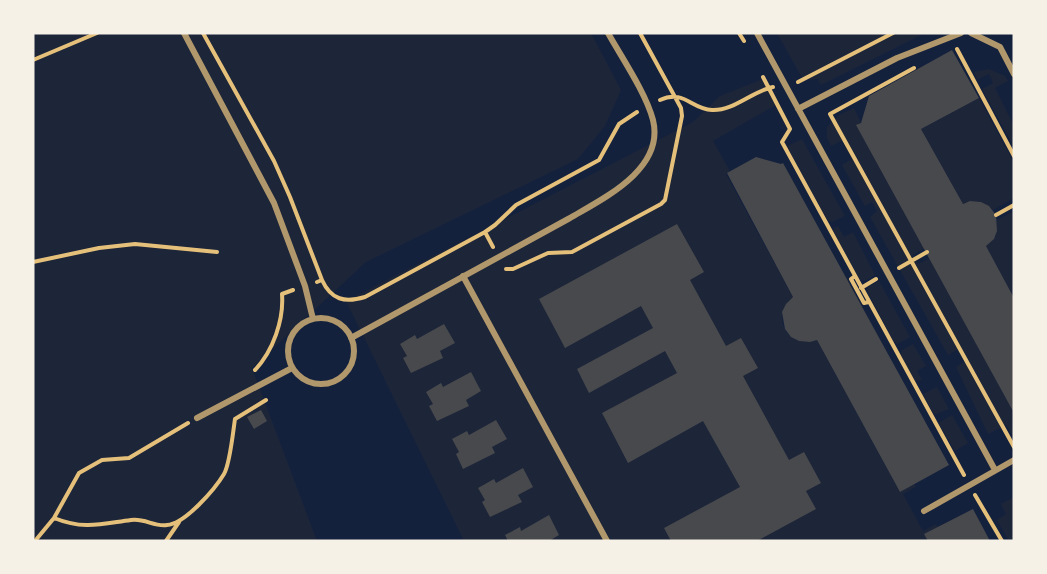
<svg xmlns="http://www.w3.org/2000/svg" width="1047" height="574" font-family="'Fira Sans Condensed',sans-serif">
	<rect width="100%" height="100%" fill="#14213d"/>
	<path fill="#1d2539" d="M33,33H591L621,90L605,126L578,159L366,262L252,368L317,541H33Z
		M777,33H925L821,85L818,79L810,80L801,76Z
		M989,69L1005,76L1008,81L995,88L1014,126V147L982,89L993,83L989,74L977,80L974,72Z
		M763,79L776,105L713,141L730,171L726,174L793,297C770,318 787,349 817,340L900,492L914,484L916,487L903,494L923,531L936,524L938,528L925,535L928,541H464L346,301L693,122L720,96Z
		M979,98L1014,163V198L993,210C984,202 974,199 963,204L921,129Z
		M854,108L861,123L857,125L925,248L913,255L918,264L930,258L1014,413V438L1006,425L988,434L956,367L965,361L958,349L948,355L870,217L877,211L872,202L865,206L842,165L852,159L842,141L831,146L827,138V127L839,115Z
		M802,139L845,216L832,222L828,221L789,150L787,146Z
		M1014,211V298L986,246L996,235L997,220Z
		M838,226L844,237L853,232L875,275L865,281L860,280L833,231L834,228Z
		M879,281L910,337L898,344L894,342L867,291L868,287Z
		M913,344L926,366L917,371L922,380L915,381L901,355L902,350Z
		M937,387L949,409L934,415L923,394Z
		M952,415L968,443L955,451L939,424L940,422Z
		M1014,497V541H1009L997,520L1006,514L1001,504Z"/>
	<path fill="#48494c" d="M952,50L979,98L921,129L963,204L970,201L981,202L989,206L996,215L997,231L994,239L986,246L1014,298V413L856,125L861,123L869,96Z
		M756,157L781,164L783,163L949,465L900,492L817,340L810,342L799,341L791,337L785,329L782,312L786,304L793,297L727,173Z
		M677,224L704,272L690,280L726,346L741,338L758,368L743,376L789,460L804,452L821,483L806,491L816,509L757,541H671L664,528L740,487L703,421L628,463L602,413L677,373L665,351L589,393L577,369L653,328L641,306L565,348L539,299Z
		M444,324L455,343L440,351L443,358L411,373L403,358L407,356L400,344L415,335L417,339Z
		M471,372L481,391L466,400L469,406L437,421L429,406L433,404L426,392L441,383L443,387Z
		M261,410L267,421L254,429L247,417Z
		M496,420L507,439L492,447L495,453L463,469L456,454L459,452L452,439L467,431L469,435Z
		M523,468L533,487L518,495L522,502L490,517L482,502L485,500L478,488L494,479L496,483Z
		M973,509L990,541H928L924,534Z
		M549,515L559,535L549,541H508L505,535L520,527L521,531Z"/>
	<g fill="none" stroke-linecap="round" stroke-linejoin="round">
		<path stroke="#e5c07b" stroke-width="4" d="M203,33L274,161L290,197L322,280
			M739,33L744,41
			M957,49L1014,156
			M33,60L97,33
			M914,68L830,114L1014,447
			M763,77L790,129L782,142L964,475
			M798,82L893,33
			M660,100C684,89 691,109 712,110C734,111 752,91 773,87
			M996,215L1014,205
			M485,232L493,247
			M33,262L99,248L135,244L217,252
			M899,268L927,252
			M506,269H513L548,253L572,252L661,204L665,200L682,116L681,108L640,33
			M855,276L851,279L864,303L869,302
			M317,282L322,280C331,300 345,303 365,297L485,232L495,225L516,205L599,160L619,124L637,112
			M861,288L876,279
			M255,370C273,351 284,320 282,294L293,290
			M975,495L1002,541
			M54,518C84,530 101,524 131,520C145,518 154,527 167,525C185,524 215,489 224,474C230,464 233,432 235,419L266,400
			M35,541L54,518L79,473L102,460L129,458L188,423
			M166,541L179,522"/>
		<path stroke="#b1986c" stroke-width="6" d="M184,33L274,203L305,286L313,319
			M757,33L995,470
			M971,33L1000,47L1014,74
			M798,109L897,58L961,33
			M463,276L607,541
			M288 351a33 33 0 1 1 66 0a33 33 0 1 1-66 0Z
			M351,338L570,218C604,198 665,169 653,120C646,93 622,58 608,33
			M197,418L292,368
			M924,511L1014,460"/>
	</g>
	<rect width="1047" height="574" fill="none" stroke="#f6f1e7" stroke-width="69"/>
</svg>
